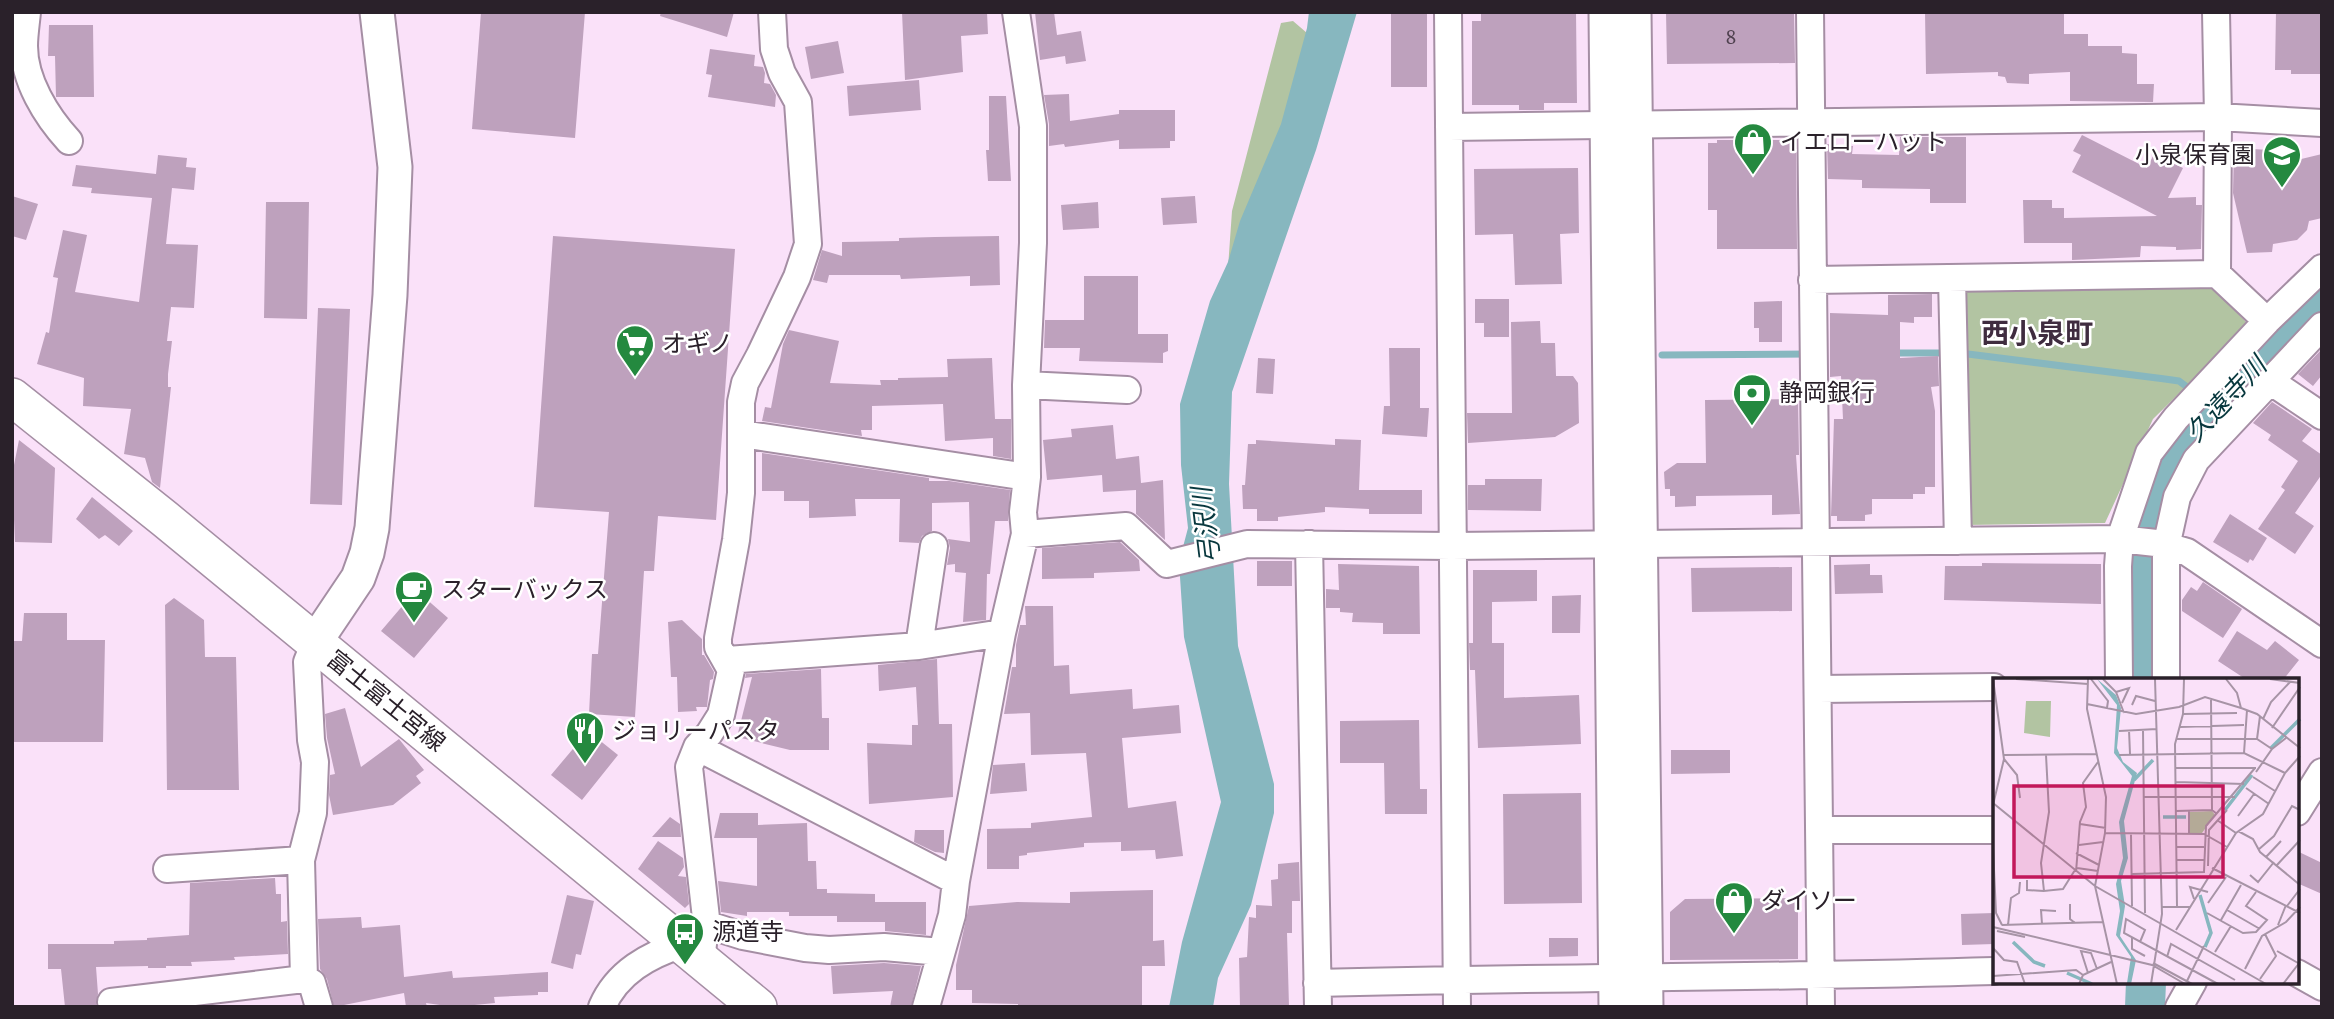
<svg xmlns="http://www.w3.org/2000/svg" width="2334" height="1019" font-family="'Source Serif 4','Noto Sans JP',serif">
	<rect width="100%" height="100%" fill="#fae1f9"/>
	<path fill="#b2c4a2" d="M1293,21L1307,33L1311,74L1228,268L1232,211L1281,23Z
		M2213,288L2249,325L2153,419L2105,523L1966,525L1964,290Z"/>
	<path fill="#87b7bf" d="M1309,12H1357L1316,150L1232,392L1229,484L1238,646L1274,784V813L1251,905L1218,978L1213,1007H1169L1182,942L1221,802L1184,637L1179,562L1188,528L1181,465L1180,404L1210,301L1228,262L1240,221L1281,124L1307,28Z"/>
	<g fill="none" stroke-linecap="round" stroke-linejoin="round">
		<path stroke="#87b7bf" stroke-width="7" d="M1890,353H1949
			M1960,353L2165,379L2179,381L2191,390
			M1662,355L1809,354
			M2208,406L2212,409"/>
		<path stroke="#87b7bf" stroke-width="40" d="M2145,680L2143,557L2149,518L2167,470L2187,435L2322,300
			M2145,1007L2146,982"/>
	</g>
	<path fill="#bea1bd" d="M481,12H585L575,138L472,129Z
		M661,12H734L727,37L660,16Z
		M902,12H987L988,34L961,36L963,72L905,80Z
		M1035,12H1054L1057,35L1081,31L1086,61L1066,64L1065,56L1040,60Z
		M1391,12H1427V87H1391Z
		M1481,12H1576L1577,103H1544V110H1519V105H1472V21H1481Z
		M1666,12H1794L1795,63L1667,64Z
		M1925,12H2064V34H2088V46H2122V53L2137,54V84H2154L2153,102L2070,101V72L2029,74V84L2007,83L2005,77L1998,76V72L1926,74Z
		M2276,12H2322V74H2291V70H2275Z
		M49,25H93L94,97H56L55,56H48Z
		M838,41L844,73L811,79L805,47Z
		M710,49L755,55L754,66L763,67L765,73L764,83L770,84L776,95L775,107L708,97L712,75L706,74Z
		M919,80L921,110L849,116L847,86Z
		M1069,94L1070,121L1119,114V110H1175V141H1170V148L1119,149V140L1065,147L1064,144L1049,146V124L1044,95Z
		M989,96H1006L1011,181H988L986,150H989Z
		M2082,135L2147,168L2154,154L2183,168L2168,198L2196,197V205H2202L2201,249L2176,250V247L2141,246L2140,257L2072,260V243H2024L2023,200H2052V208H2064V218L2157,216L2072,172L2081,155L2073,151Z
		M1900,137H1966V203H1930V189L1862,188V180L1828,179L1827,144L1853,146L1852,154L1899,155Z
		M1717,140H1796L1797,249H1717V210H1708V143H1717Z
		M2234,148L2290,151L2293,161L2322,154V218L2309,221L2307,230L2297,240L2273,244L2272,252L2247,253L2233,193Z
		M158,155L187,158L186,167L196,168L194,190L172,188L166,244L198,245L194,308L171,307L167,341H172L168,374V387H171L160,488L152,482L145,458L124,454L131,409L83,406L84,378L37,364L46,332L49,333L58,278L53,277L63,230L87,235L75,292L139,302L152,198L91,193L92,188L72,186L76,165L156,174Z
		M1578,168L1579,233L1560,234L1562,284L1515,285L1513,234L1475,235L1474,169Z
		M12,196L38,204L26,240L12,236Z
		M1195,196L1197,223L1163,225L1161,198Z
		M266,202H309L307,319L264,318Z
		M1098,202L1099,228L1063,230L1061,205Z
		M553,236L735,249L716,520L658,516L654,571H644L635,717L589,714L592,654H598L609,512L534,507Z
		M999,236L1000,285L970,286V276L901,279L900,275H829L827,283L813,280L822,250L842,256V242L899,241V238L935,237Z
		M1084,276H1138V334H1168V351L1163,353V363L1079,361L1080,348H1044L1045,320H1084Z
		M1932,294V317H1914V323L1900,322V358L1938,356L1939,386L1931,387L1935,411V487H1925V494H1913V499H1872V514L1865,515V521H1837V516H1831L1834,419H1843L1841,376L1830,377V313L1888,315V295Z
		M1475,299H1509V337H1484V323H1475Z
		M1782,301V342H1759V328H1754V302Z
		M318,308L350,309L342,505L310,504Z
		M1540,321L1541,343H1555L1556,376H1573L1578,383L1579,423L1555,437L1468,443L1467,413H1512L1511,322Z
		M789,330L839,341L830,383L881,385L880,380H898V378L948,377L947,359L992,358L995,419H1011V459L993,456V438L945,441L943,404L872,406V430H861L862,436L762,421L765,407L771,408L783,344Z
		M1389,348H1420V408H1429L1427,437L1382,434L1384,406H1390Z
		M2322,349V375L2313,386L2298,374Z
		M1258,358L1275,359L1273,394L1256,393Z
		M1798,399L1799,455H1796L1800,514L1772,515V495L1696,496V506L1675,507V496H1670V489H1665L1664,472L1677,463H1706L1705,400Z
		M2272,402L2312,429L2302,441L2322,455V474L2295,513L2314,526L2295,554L2258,529L2285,490L2281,487L2298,461L2268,440L2271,435L2253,423Z
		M1113,425L1116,459L1139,456L1141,483L1163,480L1165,540L1136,514V490L1103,492L1102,475L1047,480L1043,440L1072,437L1071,429Z
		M1335,439L1361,440L1359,490H1422V514H1369V509L1325,507V512L1278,517V521H1257V509H1243L1242,485H1245L1248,444H1256V440L1335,445Z
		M19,440L55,468L52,543L15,542L12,475Z
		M762,453L929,478V481H949L1010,490L1008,521H995L990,574H987L986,620L963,622L966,573L955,572V564L947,565L950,548L948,539L970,542L969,502L932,503V531L922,536L919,543L899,542L900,499H855L856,516L809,518V501H784V491H762Z
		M1485,479H1542L1541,511L1468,510V485H1485Z
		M92,497L133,531L119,546L105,535L99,539L76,519Z
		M2230,514L2267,538L2253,561L2250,559L2248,563L2213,542Z
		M1120,542L1139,560L1140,571L1094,573V578L1042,579V548Z
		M1257,561H1292V586H1257Z
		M1982,563L2101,564V604L1944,600L1945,566H1982Z
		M1338,564L1419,566L1420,634H1383V623L1352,622L1353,613L1340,612V608H1326V589L1339,590Z
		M1870,564V575H1882L1883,593L1835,594L1834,565Z
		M1792,567V611L1692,612L1691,568Z
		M1473,570H1537V601L1492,602V643H1504V698L1579,695L1581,744L1478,748L1475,670H1470L1469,643H1473Z
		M2203,582L2242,609L2223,638L2182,611V600L2191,587L2197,591Z
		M416,590L448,618L414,658L381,631Z
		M1581,595L1580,633H1552V596Z
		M174,598L204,620L205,657H236L239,790H167L165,605Z
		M1025,606H1053L1054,666L1069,665L1070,694L1132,689L1133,709L1179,705L1181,733L1122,738L1128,808L1176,801L1183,856L1156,859L1155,850L1121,851V842L1084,843V847L1027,853V855L1019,856V869H987V829L1031,828V823L1092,817L1086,753L1031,755L1030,713L1004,714L1012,667H1016V645L1020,625H1026Z
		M24,613H67V640H105L103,742H12V641H22Z
		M682,620L702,639V655H704L714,672L713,679L710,680L707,707H696L697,711L678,712L677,677H671L668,622Z
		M2237,631L2267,650L2275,641L2299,660L2283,680H2247L2218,661Z
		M937,659L939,724H952L953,797L869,804L867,743L912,745V725H918L916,687L879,691L878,665Z
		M821,669L822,718H829V750H790L737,737L752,677L745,678L746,674Z
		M345,708L361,767L399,739L424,770L416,776L421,783L393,805L333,815L329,795L330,775L335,774L327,738L325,714Z
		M1419,720L1420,789H1427V814H1385L1384,763H1340V721Z
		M588,731L618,755L582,800L551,775Z
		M1671,750H1730V773L1671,774Z
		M1025,763L1027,791L990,794L993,765Z
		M1581,793L1582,903L1504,904L1503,794Z
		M720,813H758V825L807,823L808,861H816L817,889H827V893L875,894V902H926V935L885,931V922H837V916H789V912H747V916L721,912L718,881L757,886V838H714Z
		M670,817L680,824L681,837H652Z
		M915,830H944V853L935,852L914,842Z
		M658,841L683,858L684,867L678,876L686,877L689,904L685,908L638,869Z
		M2297,851L2322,863V894L2297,883Z
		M1299,862L1300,901H1292V933H1287L1289,1007H1240L1239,958L1247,957L1249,917L1256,918V905L1272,906L1271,880L1278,879V864Z
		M275,878L276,894H281V922L287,921L288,954L234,957L235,960L191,962L192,966H166V968H148V966L96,967L98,994L96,1006L65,1007L61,969H48V944H114V941L147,940V938L189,935L190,883Z
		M1153,890V941L1164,940L1165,966H1142V1005L1018,1007V1004L972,1003V990H956V965L969,906L1017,902L1070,903V892Z
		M567,895L594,901L581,955L576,954L573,969L551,963Z
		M1798,898V959L1670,960V912L1685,899Z
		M1994,913V944L1962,945L1961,914Z
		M361,917L362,928L400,925L404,977L452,971L453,978L548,972V992H538V995L494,997L495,1003L454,1007L426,1003L427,1007H406L404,993L334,1007L327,979L320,969L318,919Z
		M1549,938H1578V956L1549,957Z
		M884,963L921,966L911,1007H890L893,991L833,994L831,966Z"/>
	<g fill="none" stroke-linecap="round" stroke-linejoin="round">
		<defs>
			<path id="minor" d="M27,12C26,23 24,35 24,46C24,80 46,116 69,141
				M1448,12L1457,1007
				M1810,12L1821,1007
				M2216,12L2218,117L2217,274L2267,321
				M1449,127L2218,117L2322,123
				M1952,278L1958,541
				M1812,280L2217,274
				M2270,381L2322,416
				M1026,385L1127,390
				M742,434L1027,477
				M1025,534L1126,526L1167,564L1247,544L1452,546L2120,539L2156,543L2187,552L2322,644
				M1309,544L1318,1007
				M315,642L307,662L311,740L315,762L313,813L301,860L304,979L312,983L319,1007
				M919,646L934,546
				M727,660L919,646L1002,633
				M2119,680L2118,566L2120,539L2149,453L2176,418L2267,321L2322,268
				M2166,680V547L2177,497L2196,460L2322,326
				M1819,689L1994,687
				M697,747L956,881
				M2297,812L2322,772
				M1820,830H1994
				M167,869L301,860
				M705,924L743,936L805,948L829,950L884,947L941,952
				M701,961L706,918L689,767L697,747L709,734L721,715L731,670L718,647V638L736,540L741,493V402L745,383L760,355L797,277L808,244L798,102L782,73L774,49L772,12
				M2297,973L2322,987
				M1317,983C1543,977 1769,978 1994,971
				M111,1002L304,979
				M602,1007C617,972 649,955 683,944
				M926,1007L952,915L956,881L1002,633L1025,534L1023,512L1027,477L1026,385L1033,243V126L1016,12
				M2179,1007L2193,982"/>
			<path id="tertiary" d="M1606,12L1616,1007
				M1634,12L1646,1007
				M315,642L358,578L367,553L372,528L390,295L395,167L377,12"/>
			<path id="secondary" d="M12,397L165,519L758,1007"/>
		</defs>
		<use href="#minor" stroke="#a58ea4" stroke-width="30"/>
		<use href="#tertiary" stroke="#a58ea4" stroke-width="37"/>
		<use href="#secondary" stroke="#a58ea4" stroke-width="40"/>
		<use href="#minor" stroke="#fff" stroke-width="26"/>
		<use href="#tertiary" stroke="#fff" stroke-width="33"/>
		<use href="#secondary" stroke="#fff" stroke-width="37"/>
	</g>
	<defs>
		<symbol id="shop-pin" viewBox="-11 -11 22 30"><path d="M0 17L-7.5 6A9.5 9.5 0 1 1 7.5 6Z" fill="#24893f" stroke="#fff"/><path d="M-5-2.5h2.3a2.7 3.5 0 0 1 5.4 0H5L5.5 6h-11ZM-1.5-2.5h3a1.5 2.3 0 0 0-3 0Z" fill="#fff"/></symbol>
		<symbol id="school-pin" viewBox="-11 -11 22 30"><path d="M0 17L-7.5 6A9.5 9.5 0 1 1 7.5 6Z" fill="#24893f" stroke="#fff"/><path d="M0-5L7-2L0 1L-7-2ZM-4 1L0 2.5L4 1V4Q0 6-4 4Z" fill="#fff"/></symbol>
		<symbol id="supermarket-pin" viewBox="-11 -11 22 30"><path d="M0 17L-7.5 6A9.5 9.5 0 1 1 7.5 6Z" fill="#24893f" stroke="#fff"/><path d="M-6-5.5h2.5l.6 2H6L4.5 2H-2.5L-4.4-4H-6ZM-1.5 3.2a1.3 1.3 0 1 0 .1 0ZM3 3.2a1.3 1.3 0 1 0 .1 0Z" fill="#fff"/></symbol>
		<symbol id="bank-pin" viewBox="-11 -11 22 30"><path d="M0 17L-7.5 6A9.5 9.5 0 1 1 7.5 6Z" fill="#24893f" stroke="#fff"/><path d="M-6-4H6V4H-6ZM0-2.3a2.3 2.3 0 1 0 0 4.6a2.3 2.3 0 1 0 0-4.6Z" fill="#fff"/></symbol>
		<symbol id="cafe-pin" viewBox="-11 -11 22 30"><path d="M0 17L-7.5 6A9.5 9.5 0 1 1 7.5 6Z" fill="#24893f" stroke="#fff"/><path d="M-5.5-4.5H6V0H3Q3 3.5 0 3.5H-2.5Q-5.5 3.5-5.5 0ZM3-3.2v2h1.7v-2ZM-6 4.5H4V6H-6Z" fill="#fff"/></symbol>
		<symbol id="restaurant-pin" viewBox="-11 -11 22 30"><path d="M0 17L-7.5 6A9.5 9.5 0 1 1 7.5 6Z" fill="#24893f" stroke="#fff"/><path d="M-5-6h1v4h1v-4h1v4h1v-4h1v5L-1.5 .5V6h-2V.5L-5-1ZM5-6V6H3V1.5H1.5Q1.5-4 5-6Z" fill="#fff"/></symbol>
		<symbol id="bus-pin" viewBox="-11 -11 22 30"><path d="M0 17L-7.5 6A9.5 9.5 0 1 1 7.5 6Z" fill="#24893f" stroke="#fff"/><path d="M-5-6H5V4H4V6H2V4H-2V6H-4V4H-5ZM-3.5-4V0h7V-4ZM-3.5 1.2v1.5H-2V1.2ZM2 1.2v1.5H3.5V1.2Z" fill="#fff"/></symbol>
	</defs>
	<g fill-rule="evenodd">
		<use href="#shop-pin" x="1731" y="120" width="44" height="60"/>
		<use href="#school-pin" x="2260" y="133" width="44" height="60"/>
		<use href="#supermarket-pin" x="613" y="322" width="44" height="60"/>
		<use href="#bank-pin" x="1730" y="371" width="44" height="60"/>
		<use href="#cafe-pin" x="392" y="568" width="44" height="60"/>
		<use href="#restaurant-pin" x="563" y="709" width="44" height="60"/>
		<use href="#shop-pin" x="1712" y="879" width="44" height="60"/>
		<use href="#bus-pin" x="663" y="910" width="44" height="60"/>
	</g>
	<g text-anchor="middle" stroke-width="5" stroke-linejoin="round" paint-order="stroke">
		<g font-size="21" fill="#4f414f">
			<text x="1731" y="44">8</text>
		</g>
		<g font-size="24" fill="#2a212a" stroke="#fff" text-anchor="start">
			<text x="1780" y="150">イエローハット</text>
			<text x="2255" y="163" text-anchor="end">小泉保育園</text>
			<text x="662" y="352">オギノ</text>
			<text x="1779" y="401">静岡銀行</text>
			<text x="441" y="598">スターバックス</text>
			<text x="612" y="739">ジョリーパスタ</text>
			<text x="1761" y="909">ダイソー</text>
			<text x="712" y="940">源道寺</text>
		</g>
		<g font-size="24" fill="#2a212a" stroke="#fff">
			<text transform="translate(386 701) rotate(39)" y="8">富士富士宮線</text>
		</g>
		<g font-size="26" font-style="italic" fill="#08383e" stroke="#fff">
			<text transform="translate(2226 399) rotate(-47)" y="9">久遠寺川</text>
			<text transform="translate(1206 526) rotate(-97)" y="9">弓沢川</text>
		</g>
		<g font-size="28" font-weight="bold" fill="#3f2c3f" stroke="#fff">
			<text x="2037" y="343">西小泉町</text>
		</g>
	</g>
	<g transform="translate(1993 678)">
		<rect width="306" height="306" fill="#fae1f9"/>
		<path d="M33,23H58L57,59L31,55ZM219,133L222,137L209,155H197V134Z" fill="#b2c4a2"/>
		<path d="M104,1L123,17L128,30L124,70L130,84L144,95L131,143L135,180L128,203L132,228L127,258L143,282L138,306L134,305L138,279L123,257L127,233L123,206L130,180L126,144L139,98L121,75L124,27Z" fill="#87b7bf"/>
		<path fill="none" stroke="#87b7bf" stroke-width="3.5" d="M278,70L307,41M141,102L160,82M232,132L259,97M170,139H193M207,217L218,255L212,269M20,264L41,284L52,288M74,295L99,306"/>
		<path fill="none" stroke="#a794a6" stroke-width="2" d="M23,1L95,6M95,1L94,31L113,119L112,155L102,208L124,306M98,1L115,23L114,30M110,1L123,14L131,35M233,1L244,15L248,30L264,36L307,70M277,1L307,5M123,14L136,10L129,25M218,21L219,132L224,136M94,26L143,36L186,29L212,19L248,30M139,27L143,18L162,23M190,36L244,35M270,41L278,24L297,4M187,49L251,47M279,50L307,9M136,52L137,76M150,52L152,235M126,53L164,51M184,61H264L279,71M264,61L267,38M251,75L254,32M11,77L103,76M53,77L56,134L48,185L51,213L70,211L82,192M126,77L251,75L292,95M11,81L24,97L27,120M183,90H263M263,94L279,71L293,60M260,99L282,113M183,104L251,106M253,110L276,126M150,119H242M0,125L102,208L273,306M0,127L11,81L0,1M196,132V156M183,133L219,132M245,138L261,116M224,142L243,155M87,146L113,150M245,153L260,161L267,174L307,207M112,155L211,156L234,169M138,156L139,228M86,167L110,164M184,169H211M0,170L3,235L9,247M265,172L281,158L299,128L307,132M83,175L106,187M273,179L288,163M184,182H211M284,187L307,162M215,188L216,152L234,132M84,190L105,193M219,190L307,235M83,194L87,144L93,129L90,105L105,84M139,196L211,194L213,148L262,90M257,197L265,204L281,184M34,202V212L51,213M201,221L197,209L215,214M215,225L233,199M77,226V241L82,245M294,228L307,211M169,229H197M184,229L182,66L190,36L191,1M234,232L267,251M214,235L250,255L263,254L274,242L253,228L263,214M228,242L248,207M49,246L48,232L63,233M9,247L110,244M15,247L18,220L26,215L27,204M285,247L293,227M0,249L159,287L192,306M183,252L243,155L270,136L292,95L307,78M4,253L32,259M139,259V271L152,278M147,264L152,252L133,241L131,255L225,306M0,270L11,282L24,284L32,306M284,273L305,285M222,274L238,248M174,279L178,266L242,302M160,285L199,306M252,291L269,258L293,244L307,229M95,295L88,273L98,275L104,291M0,298L83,292L90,297M267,301L283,278L272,256M194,303L211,268M86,306L90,297L118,284M158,306L169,236L162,1M290,306L307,284"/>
		<path fill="#c2185b" fill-opacity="0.15" stroke="#c2185b" stroke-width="3.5" d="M21,108H230V199H21Z"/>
		<rect width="306" height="306" fill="none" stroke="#2a212a" stroke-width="3.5"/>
	</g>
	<rect width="2334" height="1019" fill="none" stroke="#2a212a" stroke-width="28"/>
</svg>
